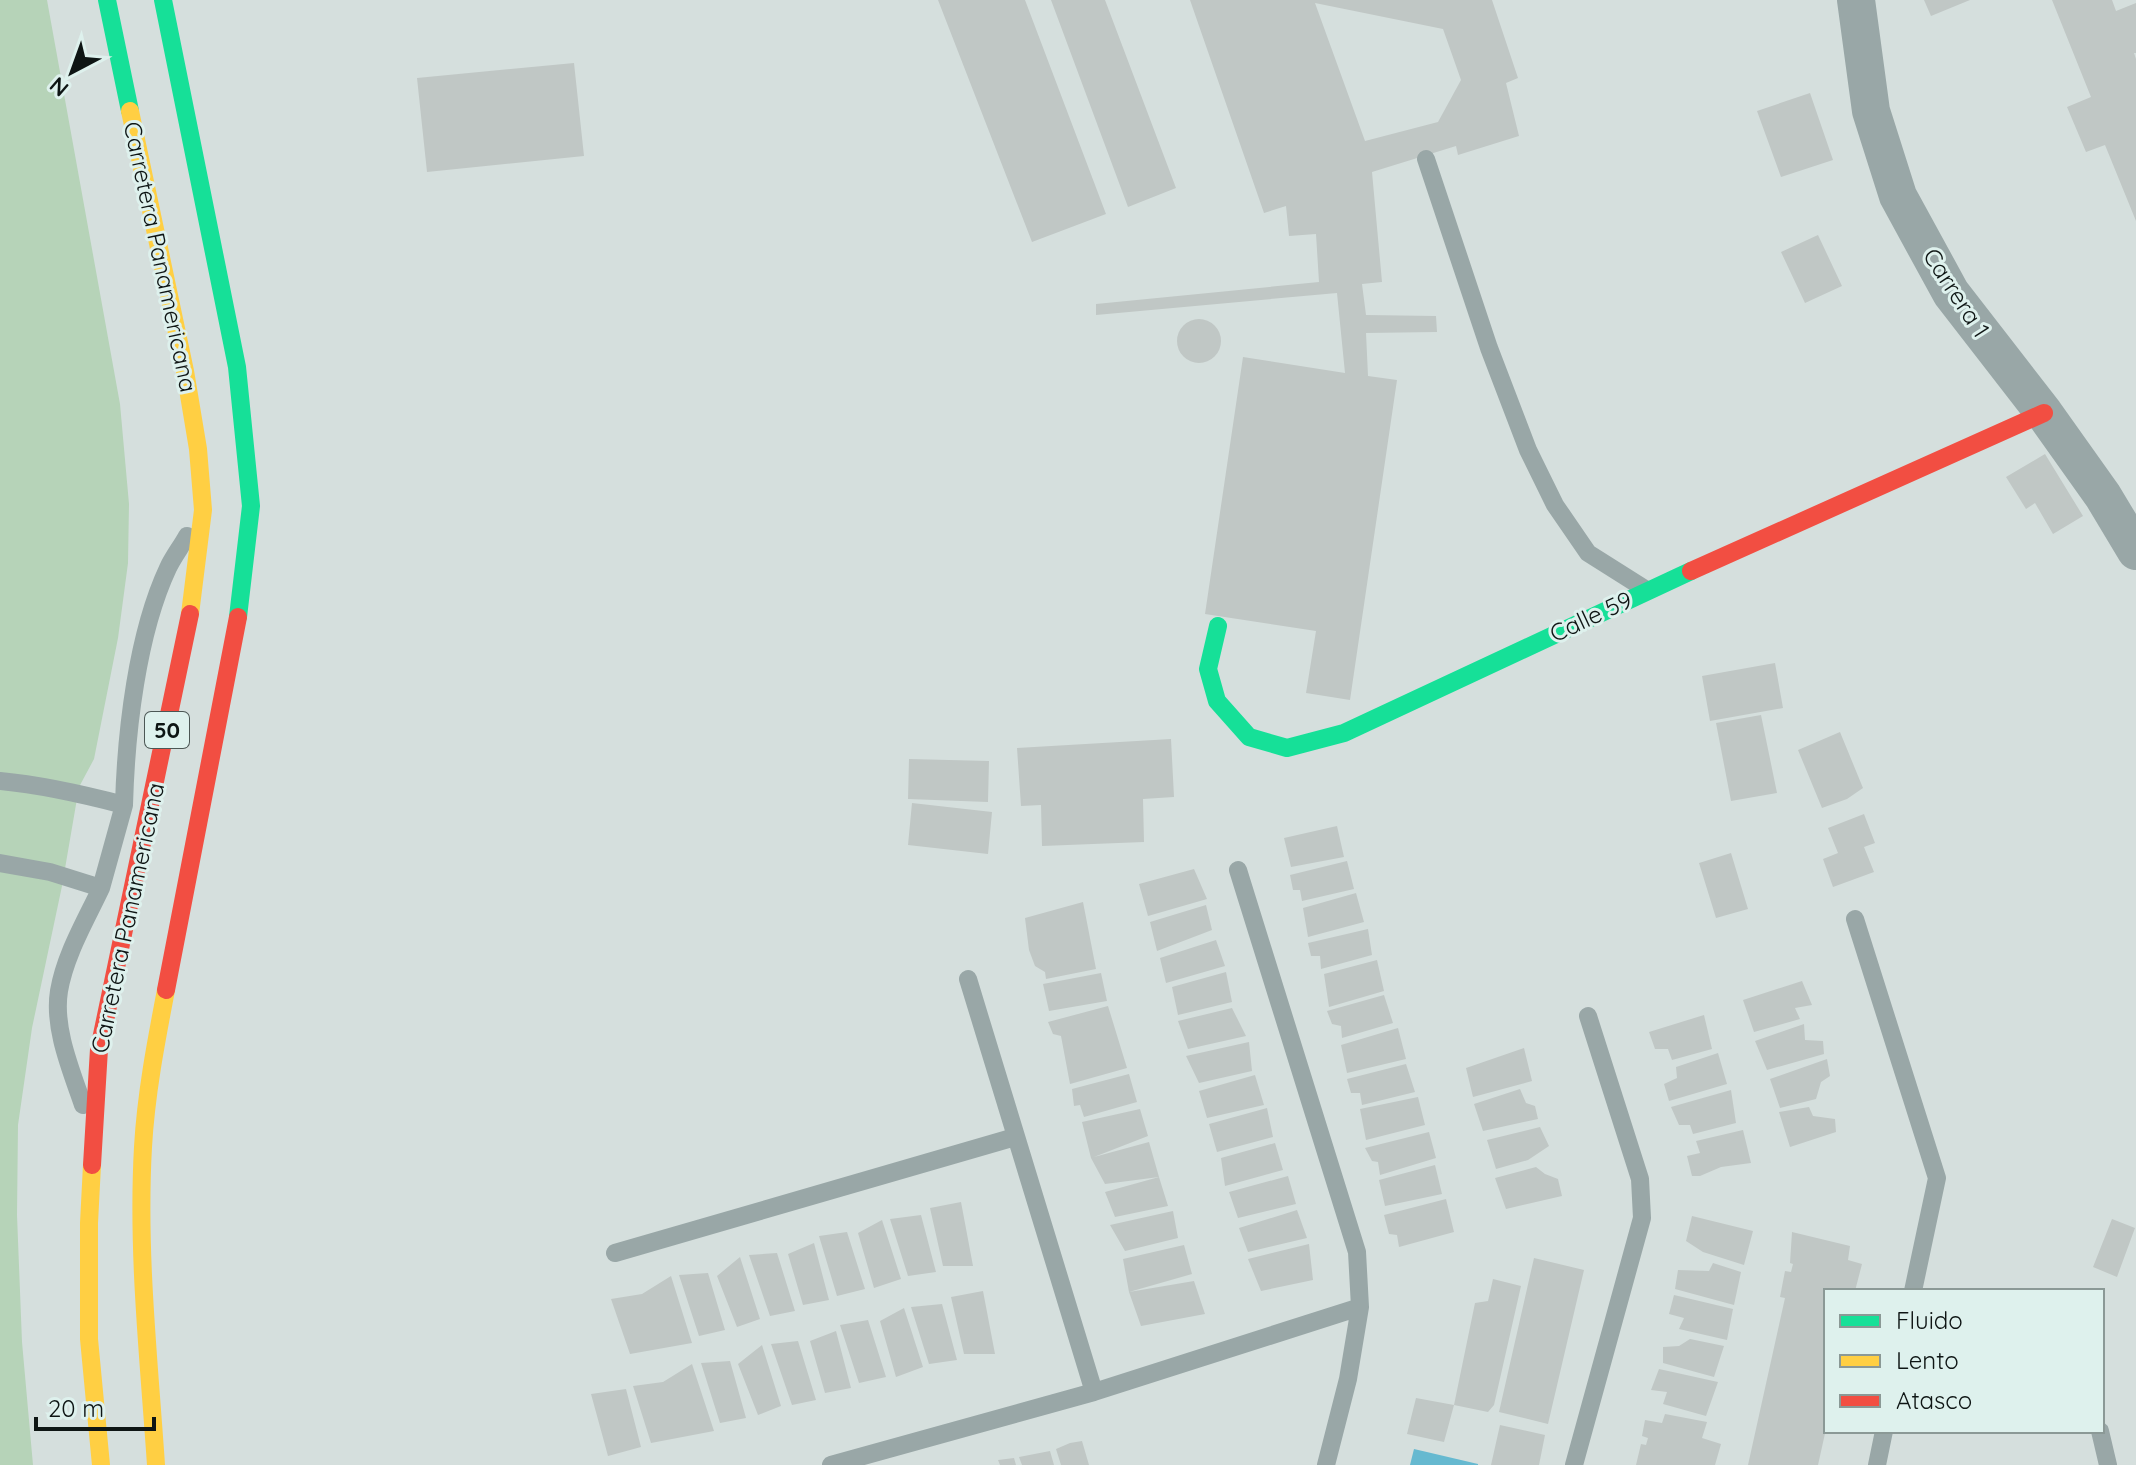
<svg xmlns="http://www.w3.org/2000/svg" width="2136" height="1465" font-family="Quicksand,sans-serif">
	<rect width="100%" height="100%" fill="#d5dfdd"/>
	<path fill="#b6d3b8" d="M0,0H47L120,404L129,504L128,563L118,638L94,759L79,787L62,886L32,1028L18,1125L17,1215L22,1342L33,1465H0Z"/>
	<path fill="#66b9d0" d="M1414,1449L1478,1464V1465H1410Z"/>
	<path fill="#c0c7c5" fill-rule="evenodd" d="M938,0H1025L1106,214L1032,242Z
		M1051,0H1105L1176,188L1128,207Z
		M1190,0H1492L1518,78L1506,83L1519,136L1458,155L1456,146L1372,172L1382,282L1362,284L1366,315L1436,316L1437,332L1366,333L1368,376L1397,380L1350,700L1306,693L1316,631L1205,614L1243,357L1345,373L1337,293L1096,315V304L1319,282L1316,234L1289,236L1286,206L1264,213ZM1315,3L1443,29L1461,80L1438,122L1365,141Z
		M1924,0H1970L1931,16Z
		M2052,0H2112L2116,11L2136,3V53H2134L2136,59V221L2105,145L2086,152L2067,107L2091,97Z
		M574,63L584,156L427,172L417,78Z
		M1810,93L1833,160L1781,177L1757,111Z
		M1818,235L1842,286L1805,303L1781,252Z
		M1177 341a22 22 0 1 1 44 0a22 22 0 1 1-44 0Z
		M2045,454L2083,516L2053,534L2035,503L2026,509L2006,477Z
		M1775,663L1783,708L1710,721L1702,676Z
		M1761,715L1777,793L1731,801L1716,723Z
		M1840,732L1863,788L1847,799L1822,808L1798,750Z
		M1171,739L1174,797L1143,799L1144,842L1042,846L1041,805L1021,806L1017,748Z
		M909,759L989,761L988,802L908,799Z
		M912,803L992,812L988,854L908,845Z
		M1864,814L1875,843L1864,847L1874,872L1833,887L1823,859L1838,853L1828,828Z
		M1337,826L1344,857L1291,867L1284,838Z
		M1731,853L1748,909L1716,918L1699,863Z
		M1347,861L1354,889L1302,901L1300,890H1293L1290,875Z
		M1194,869L1207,899L1148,916L1139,884Z
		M1356,893L1364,922L1308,937L1303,908Z
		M1083,902L1096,969L1046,979L1045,972L1035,966L1029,950L1025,918Z
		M1206,905L1212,930L1157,951L1150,922Z
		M1368,929L1372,955L1321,969L1320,956H1311L1308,943Z
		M1216,940L1225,966L1166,983L1160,958Z
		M1377,960L1384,991L1329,1007L1324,974Z
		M1226,972L1232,1002L1178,1015L1172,987Z
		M1101,973L1107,1001L1049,1011L1043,984Z
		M1802,981L1812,1005L1795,1008L1800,1019L1754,1032L1743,1000Z
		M1384,995L1393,1023L1342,1038L1341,1026L1332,1024L1327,1011Z
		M1108,1006L1127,1068L1070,1084L1061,1036L1053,1034L1048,1022Z
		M1232,1008L1246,1036L1188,1049L1178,1021Z
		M1704,1015L1712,1049L1672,1060L1668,1049H1655L1649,1032Z
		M1804,1024L1805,1040L1823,1041L1824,1054L1767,1070L1755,1041Z
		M1398,1028L1406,1059L1347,1073L1341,1045Z
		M1249,1042L1252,1071L1199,1083L1186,1056Z
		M1524,1048L1532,1081L1473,1097L1466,1068Z
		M1718,1053L1727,1084L1669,1101L1664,1084L1677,1078L1676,1067Z
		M1827,1059L1830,1076L1821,1082L1816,1099L1780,1108L1770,1079Z
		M1406,1064L1415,1092L1362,1105L1360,1093H1351L1347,1079Z
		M1129,1074L1137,1102L1084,1117L1080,1105L1074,1106L1072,1089Z
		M1255,1075L1264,1105L1207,1118L1199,1091Z
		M1520,1089L1526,1103L1535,1106L1538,1119L1483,1131L1474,1104Z
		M1731,1090L1736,1123L1693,1134L1690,1125H1679L1671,1107Z
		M1418,1097L1425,1125L1366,1140L1360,1109Z
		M1809,1107L1813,1116L1835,1119L1836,1132L1790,1147L1779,1112Z
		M1267,1108L1273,1137L1217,1152L1209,1124Z
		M1140,1109L1148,1136L1094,1157L1149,1142L1159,1177L1105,1184L1091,1158L1082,1122Z
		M1540,1127L1549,1146L1528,1160L1496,1169L1487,1140Z
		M1743,1130L1751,1163L1721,1167L1700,1176H1692L1687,1156L1700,1153L1696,1141Z
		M1429,1132L1436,1158L1380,1175L1378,1162L1372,1161L1365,1148Z
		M1275,1143L1283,1170L1225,1186L1221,1158Z
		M1435,1165L1442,1194L1385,1206L1379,1180Z
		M1536,1167L1545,1174L1558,1179L1562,1196L1506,1209L1495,1178Z
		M1288,1176L1296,1204L1238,1218L1229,1192Z
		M1159,1177L1168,1206L1115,1217L1105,1192Z
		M1446,1199L1454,1232L1399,1247L1397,1235L1389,1234L1384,1215Z
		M961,1202L973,1266H943L930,1208Z
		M1297,1210L1307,1238L1248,1252L1239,1228Z
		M1173,1211L1178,1238L1125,1251L1110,1225Z
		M921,1215L936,1272L908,1276L890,1219Z
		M1692,1216L1753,1231L1744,1265L1703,1252L1686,1241Z
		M2112,1219L2135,1228L2117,1277L2093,1267Z
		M882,1220L901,1279L874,1288L858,1233Z
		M847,1232L865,1289L837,1296L819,1236Z
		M1792,1232L1850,1246L1848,1260L1862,1264L1855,1291H1826V1429L1818,1465H1748L1785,1298L1780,1297L1785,1271L1791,1272L1793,1264L1790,1263Z
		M814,1243L829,1300L803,1305L788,1254Z
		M1309,1244L1313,1280L1261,1291L1248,1259Z
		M1184,1245L1192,1274L1129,1292L1123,1259Z
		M777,1253L795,1311L770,1316L749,1255Z
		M740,1257L760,1319L737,1327L717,1276Z
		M1534,1258L1584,1270L1548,1424L1499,1412Z
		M1713,1263L1741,1272L1734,1305L1675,1289L1678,1270L1709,1271Z
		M708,1273L725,1330L699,1336L679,1275Z
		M671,1276L692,1343L630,1354L611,1299L642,1294Z
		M1493,1279L1521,1286L1494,1405L1488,1412L1454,1405L1475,1303L1488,1301Z
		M1194,1281L1205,1314L1141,1326L1129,1292Z
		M983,1291L995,1354H964L951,1297Z
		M1674,1295L1733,1309L1727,1340L1679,1329L1684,1318L1669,1314Z
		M942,1304L957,1360L929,1364L911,1307Z
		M904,1308L923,1367L896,1377L880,1321Z
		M868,1320L886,1377L859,1383L840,1325Z
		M836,1331L851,1388L825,1393L810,1341Z
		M1690,1339L1724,1346L1714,1377L1663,1363V1347L1679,1346Z
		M798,1341L816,1400L792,1405L771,1344Z
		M762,1345L781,1406L758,1415L738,1364Z
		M730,1361L746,1418L720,1423L701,1363Z
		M692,1364L714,1431L651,1443L633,1386L663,1382Z
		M1659,1369L1718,1382L1706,1416L1663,1404L1667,1392L1651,1390Z
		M626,1389L641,1447L608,1456L591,1394Z
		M1416,1398L1454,1405L1444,1442L1407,1434Z
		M1665,1414L1707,1422L1702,1438L1721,1444L1715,1465H1636L1641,1444L1646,1445L1648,1438L1642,1436L1645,1420L1662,1423Z
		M1500,1425L1545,1435L1539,1465H1491Z
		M1082,1441L1089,1465H1061L1056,1449L1070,1443Z
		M1050,1451L1054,1465H1022L1019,1457Z
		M1014,1458L1016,1465H1000L998,1460Z"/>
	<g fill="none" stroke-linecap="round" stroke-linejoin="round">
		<path stroke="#99a7a7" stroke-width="18" d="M1426,159L1489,348L1528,450L1555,505L1588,553L1645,589
			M0,781C43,785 82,794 124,805C126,732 137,634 168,568C173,557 181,547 187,536
			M0,863L50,872L101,888C86,920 65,955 59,991C53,1028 71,1070 83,1105
			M1238,870L1357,1252L1360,1307L1348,1379L1326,1465
			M101,888L124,805
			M1855,919L1937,1178L1913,1291
			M968,979L1094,1392
			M615,1253L1015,1137
			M2100,1431L2108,1465
			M831,1465L1094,1392L1360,1307
			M1574,1465L1642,1218L1640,1179L1588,1016
			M1877,1465L1884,1431"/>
		<path stroke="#99a7a7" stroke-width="38" d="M1856,0L1871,111L1898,196L1951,293L2044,413L2103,496L2136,551"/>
		<path stroke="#16e098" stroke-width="18" d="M107,0L130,111
			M163,0L237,367L251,506L238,617
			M1218,626L1208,669L1217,701L1249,737L1287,748L1344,733L1691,571"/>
		<path stroke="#ffcf43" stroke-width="18" d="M130,111L185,371L198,449L203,510L190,614
			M92,1165L89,1223V1339L101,1465
			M156,1465C149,1360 137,1253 143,1147C146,1094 156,1042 166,990"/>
		<path stroke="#f24e42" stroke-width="18" d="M1691,571L2044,413
			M166,990L238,617
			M92,1165L99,1049L190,614"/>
	</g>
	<g text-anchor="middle" stroke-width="6" stroke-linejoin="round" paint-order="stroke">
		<rect fill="#def1ed" stroke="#4c5755" stroke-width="2" x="145" y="712" width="44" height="36" rx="6"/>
		<g font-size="22" font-weight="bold" fill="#0e1514">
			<text x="167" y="738">50</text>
		</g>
		<g font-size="24" fill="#0e1514" stroke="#def1ed">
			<text transform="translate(160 257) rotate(78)" y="8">Carretera Panamericana</text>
			<text transform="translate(1956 293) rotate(57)" y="8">Carrera 1</text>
			<text transform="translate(1591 617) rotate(-25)" y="8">Calle 59</text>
			<text transform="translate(128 918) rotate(-78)" y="8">Carretera Panamericana</text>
		</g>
	</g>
	<rect x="1824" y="1289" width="280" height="144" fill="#def1ed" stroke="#8b9996" stroke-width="2"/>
	<rect x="1840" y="1315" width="40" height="12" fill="#16e098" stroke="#8b9996" stroke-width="2"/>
	<text x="1896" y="1329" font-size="24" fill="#0e1514">Fluido</text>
	<rect x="1840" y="1355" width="40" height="12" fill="#ffcf43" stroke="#8b9996" stroke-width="2"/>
	<text x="1896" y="1369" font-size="24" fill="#0e1514">Lento</text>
	<rect x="1840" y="1395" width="40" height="12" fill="#f24e42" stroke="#8b9996" stroke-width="2"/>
	<text x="1896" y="1409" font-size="24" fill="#0e1514">Atasco</text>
	<g transform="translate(72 72) rotate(221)" stroke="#def1ed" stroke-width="6" paint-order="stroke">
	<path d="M0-6L14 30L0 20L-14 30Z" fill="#0e1514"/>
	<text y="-12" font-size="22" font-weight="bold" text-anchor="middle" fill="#0e1514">N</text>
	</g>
	<path d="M36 1417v12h118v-12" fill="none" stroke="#0e1514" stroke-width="4"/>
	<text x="48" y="1417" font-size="24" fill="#0e1514" stroke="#def1ed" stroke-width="6" paint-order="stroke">20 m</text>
</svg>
